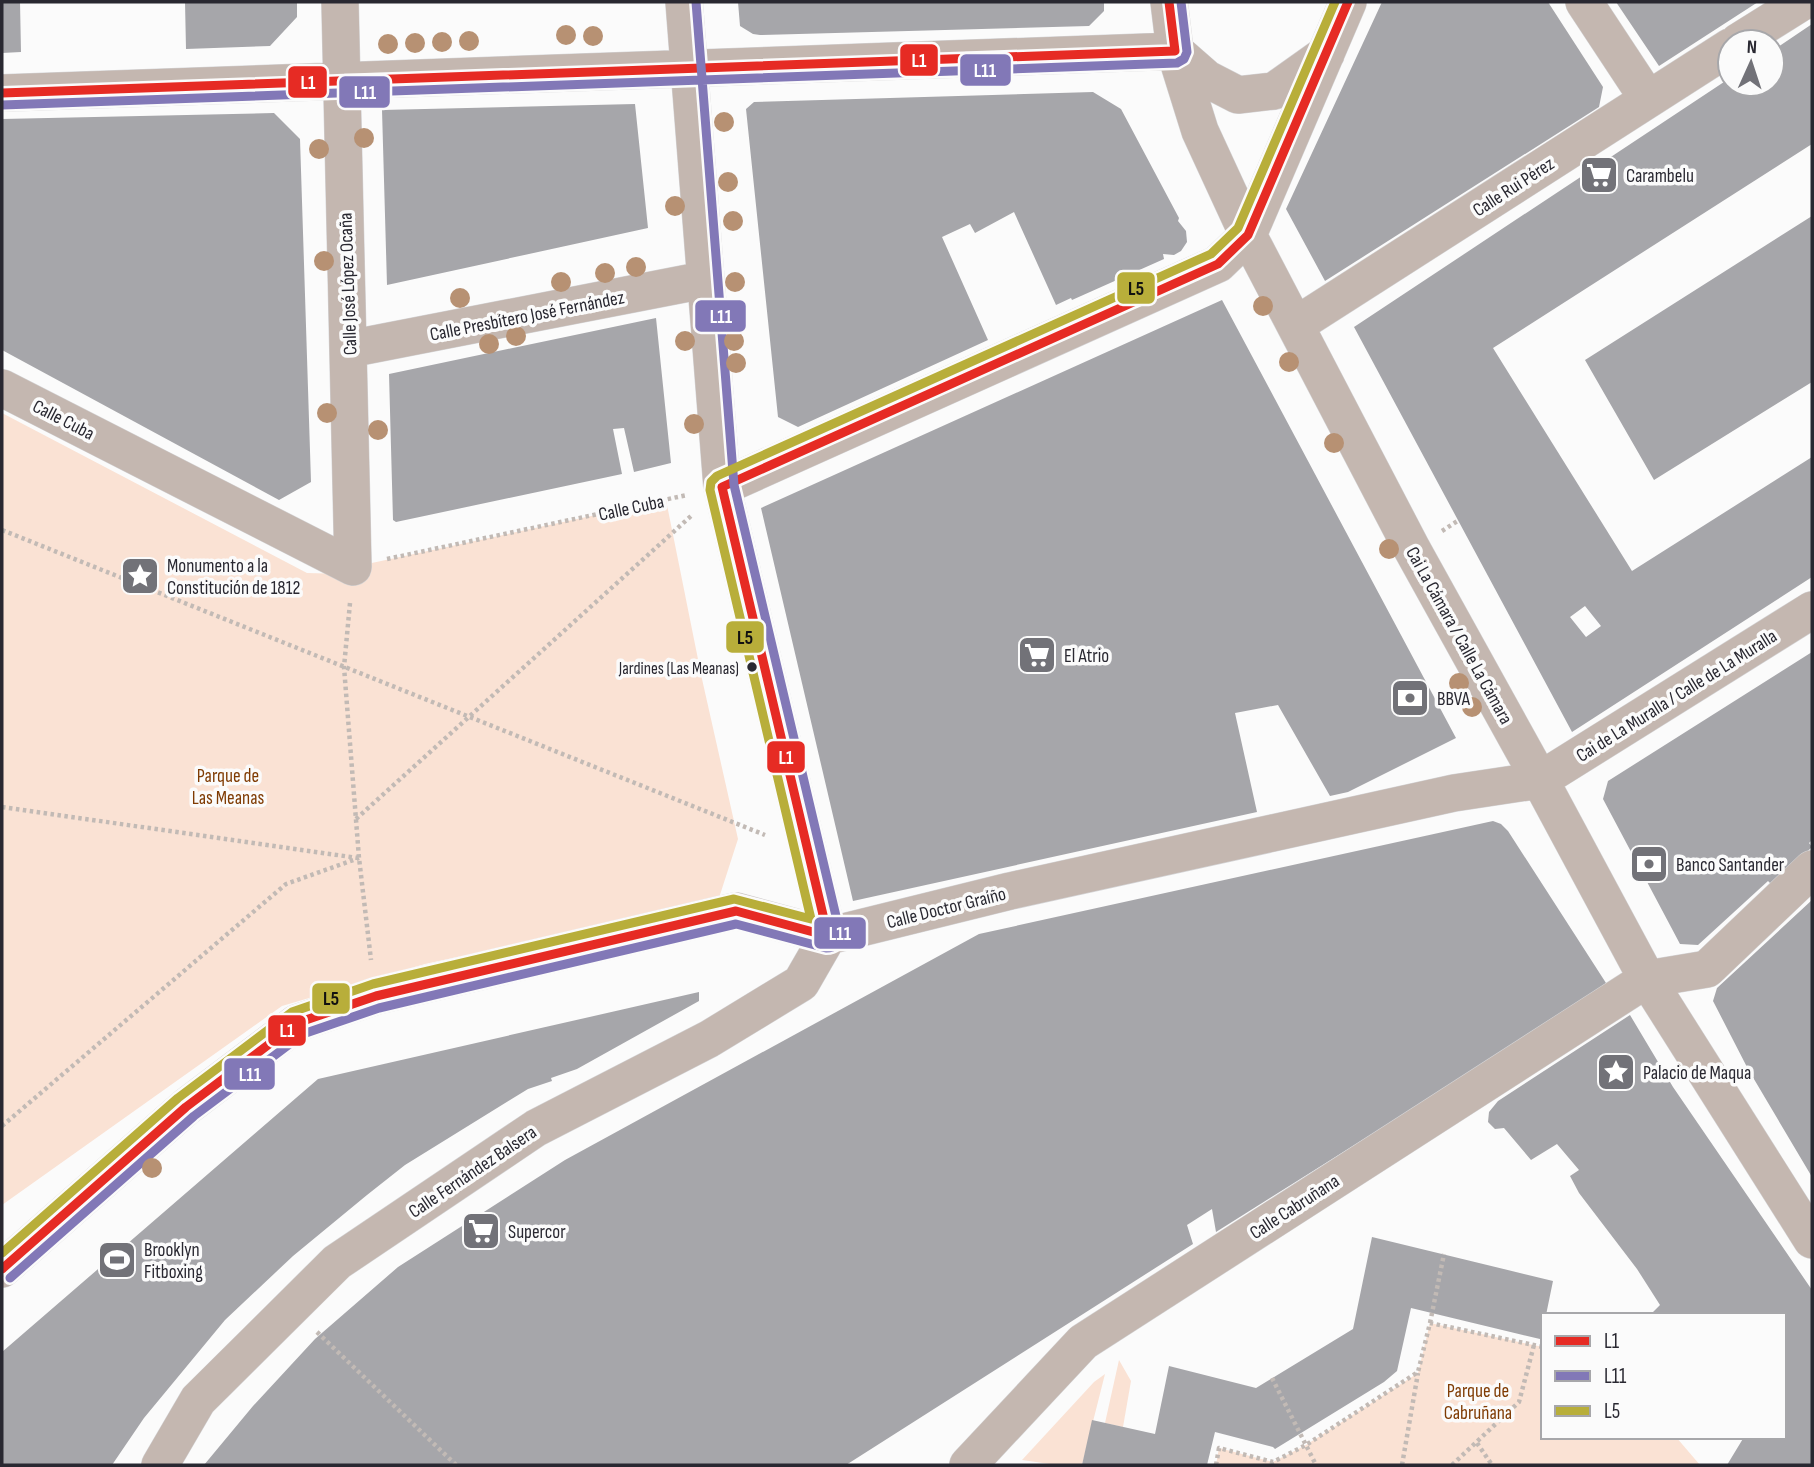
<svg xmlns="http://www.w3.org/2000/svg" width="1814" height="1467" font-family="'Sofia Sans Condensed',sans-serif">
	<rect width="100%" height="100%" fill="#fbfbfb"/>
	<path fill="#fae2d4" d="M2,413L307,573L345,574L353,567L666,500L702,679L738,839L718,901L425,964L282,1006L2,1205Z
		M1430,1323L1543,1347V1437H1676L1700,1465H1216L1219,1448L1273,1462L1306,1445L1418,1373Z
		M1119,1360L1131,1381L1123,1427L1105,1423Z
		M1105,1374L1082,1465H1057L1022,1460L1094,1382Z"/>
	<path fill="#a6a6aa" fill-rule="evenodd" d="M2,2H20L21,52L2,53Z
		M185,2H297V17L270,46L186,49Z
		M738,2H1104V11L1089,26L760,35L753,34L740,26Z
		M1382,2H1548L1603,87L1599,107L1325,281L1286,209Z
		M1616,2H1758L1659,66Z
		M1812,24V144L1493,348L1632,571L1812,457V577L1572,732L1354,327L1730,78V84H1772V51ZM1585,606L1601,626L1586,637L1570,617Z
		M1093,92L1121,109L1179,218L1178,221L1186,231L1187,242L1181,251L1174,255L1163,254L1164,259L1072,300L1071,298L1056,305L1014,212L975,233L970,224L942,237L988,340L798,427L778,417L746,109L754,102Z
		M635,104L648,228L387,285L382,110Z
		M274,113L300,139L311,482L279,500L2,350V119Z
		M1812,216V382L1654,480L1585,360Z
		M1222,300L1456,738L1348,792L1330,796L1278,705L1235,713L1257,812L853,901L761,508Z
		M656,318L671,463L634,472L624,428L613,429L622,474L396,522L393,520L389,374Z
		M1812,652V840L1809,843L1812,847L1772,885L1768,881L1698,945L1680,944L1603,799L1608,781Z
		M1493,821L1501,824L1508,831L1606,983L1581,1003L1216,1232L1212,1209L1187,1225L1193,1244L846,1465H204L253,1406L315,1339L398,1267L565,1160L979,934Z
		M1812,900V1177L1748,1069L1713,1001L1717,988Z
		M699,992V1001L577,1069L551,1078L552,1081L528,1089L405,1165L367,1195L293,1256L225,1320L144,1418L112,1465H2V1352L318,1079Z
		M1630,1015L1673,1087L1812,1290V1465H1727L1744,1437H1784V1315H1650L1660,1305L1637,1269L1579,1193L1570,1176L1579,1170L1557,1144L1531,1160L1504,1128L1495,1129L1488,1122L1489,1112L1498,1101Z
		M1372,1237L1553,1281L1546,1315H1543L1540,1339L1411,1308L1397,1371L1384,1382L1275,1449L1273,1447L1215,1432L1207,1465H1082L1092,1420L1155,1434L1169,1366L1256,1388L1353,1329Z"/>
	<g fill="none" stroke-linecap="round" stroke-linejoin="round">
		<defs>
			<path id="street" d="M684,2L722,487L828,936
				M1169,2L1175,51L1200,131L1248,235L1412,549L1540,780L1647,979L1812,1240
				M1584,2L1648,99
				M1738,42L1802,2
				M1175,51L1207,79L1238,95L1274,91L1326,54
				M2,93L1175,51
				M1296,325L1730,47
				M349,349L704,280
				M2,388L353,567L340,2
				M722,487L1218,264L1248,235L1348,2
				M2,1269L186,1107L297,1023L376,996L736,911L828,936L1010,891L1454,793L1540,780L1812,610
				M160,1465L198,1400L337,1262L536,1128L709,1039L801,983L828,936
				M968,1465L1083,1342L1647,979L1707,969L1812,869"/>
		</defs>
		<use href="#street" stroke="#d5d5d7" stroke-width="38"/>
		<path stroke="#c2bab5" stroke-width="4.5" stroke-dasharray="3.5 3.5" stroke-linecap="butt" d="M2,530L765,835
			M1442,531L1459,520
			M387,559L687,495
			M350,603L344,667L359,858L371,960
			M2,807L358,858
			M356,819L691,516
			M2,1126L286,884L359,858
			M1430,1323L1444,1254
			M317,1332L456,1465
			M1272,1378L1316,1465
			M1477,1443L1492,1465
			M1216,1465L1219,1448L1273,1462L1306,1445L1418,1372L1430,1323L1543,1347
			M1402,1465L1418,1373
			M1452,1465L1519,1402L1534,1345"/>
		<use href="#street" stroke="#c4b7b0" stroke-width="37"/>
		<defs>
			<path id="bus-1" d="M2,93L1175,51L1169,2
				M2,1269L186,1107L297,1023L376,996L736,911L828,936L722,487L1218,264L1248,235L1348,2"/>
			<path id="bus-2" d="M2,105L1177,63L1184,59L1187,52L1181,2
				M10,1278L194,1116L303,1034L379,1008L736,924L826,948C835,948 841,942 840,933L734,485L696,2"/>
			<path id="bus-3" d="M2,1253L178,1098L292,1012L373,984L734,899L811,919L710,490L711,482L717,476L1211,254L1238,228L1335,2"/>
		</defs>
		<use href="#bus-1" stroke="#fbfbfb" stroke-width="14"/>
		<use href="#bus-2" stroke="#fbfbfb" stroke-width="14"/>
		<use href="#bus-3" stroke="#fbfbfb" stroke-width="14"/>
		<use href="#bus-1" stroke="#e62b24" stroke-width="9"/>
		<use href="#bus-2" stroke="#8278b7" stroke-width="9"/>
		<use href="#bus-3" stroke="#b8ae3a" stroke-width="9"/>
	</g>
	<g fill="#b79173">
		<circle cx="566" cy="35" r="10"/>
		<circle cx="593" cy="36" r="10"/>
		<circle cx="469" cy="41" r="10"/>
		<circle cx="442" cy="42" r="10"/>
		<circle cx="415" cy="43" r="10"/>
		<circle cx="388" cy="44" r="10"/>
		<circle cx="724" cy="122" r="10"/>
		<circle cx="364" cy="138" r="10"/>
		<circle cx="319" cy="149" r="10"/>
		<circle cx="728" cy="182" r="10"/>
		<circle cx="675" cy="206" r="10"/>
		<circle cx="733" cy="221" r="10"/>
		<circle cx="324" cy="261" r="10"/>
		<circle cx="636" cy="267" r="10"/>
		<circle cx="605" cy="273" r="10"/>
		<circle cx="561" cy="282" r="10"/>
		<circle cx="735" cy="282" r="10"/>
		<circle cx="460" cy="298" r="10"/>
		<circle cx="1263" cy="306" r="10"/>
		<circle cx="516" cy="336" r="10"/>
		<circle cx="685" cy="341" r="10"/>
		<circle cx="734" cy="341" r="10"/>
		<circle cx="489" cy="344" r="10"/>
		<circle cx="1289" cy="362" r="10"/>
		<circle cx="736" cy="363" r="10"/>
		<circle cx="327" cy="413" r="10"/>
		<circle cx="694" cy="424" r="10"/>
		<circle cx="378" cy="430" r="10"/>
		<circle cx="1334" cy="443" r="10"/>
		<circle cx="1389" cy="549" r="10"/>
		<circle cx="1459" cy="683" r="10"/>
		<circle cx="1472" cy="707" r="10"/>
		<circle cx="152" cy="1168" r="10"/>
	</g>
	<defs>
		<symbol id="supermarket-square" viewBox="-11 -11 22 22"><rect x="-9" y="-9" width="18" height="18" rx="4" fill="#727278" stroke="#fbfbfb"/><path d="M-6-5.5h2.5l.6 2H6L4.5 2H-2.5L-4.4-4H-6ZM-1.5 3.2a1.3 1.3 0 1 0 .1 0ZM3 3.2a1.3 1.3 0 1 0 .1 0Z" fill="#fff"/></symbol>
		<symbol id="sight-square" viewBox="-11 -11 22 22"><rect x="-9" y="-9" width="18" height="18" rx="4" fill="#727278" stroke="#fbfbfb"/><path d="M0-6L1.8-2.2L6-1.7L2.9 1.2L3.7 5.4L0 3.3L-3.7 5.4L-2.9 1.2L-6-1.7L-1.8-2.2Z" fill="#fff"/></symbol>
		<symbol id="bank-square" viewBox="-11 -11 22 22"><rect x="-9" y="-9" width="18" height="18" rx="4" fill="#727278" stroke="#fbfbfb"/><path d="M-6-4H6V4H-6ZM0-2.3a2.3 2.3 0 1 0 0 4.6a2.3 2.3 0 1 0 0-4.6Z" fill="#fff"/></symbol>
		<symbol id="stadium-square" viewBox="-11 -11 22 22"><rect x="-9" y="-9" width="18" height="18" rx="4" fill="#727278" stroke="#fbfbfb"/><path d="M0-5a6.5 5 0 1 0 0 10a6.5 5 0 1 0 0-10ZM-3.5-1.8h7v3.6h-7Z" fill="#fff"/></symbol>
	</defs>
	<g fill-rule="evenodd">
		<use href="#supermarket-square" x="1577" y="153" width="44" height="44"/>
		<use href="#sight-square" x="118" y="554" width="44" height="44"/>
		<use href="#supermarket-square" x="1015" y="633" width="44" height="44"/>
		<use href="#bank-square" x="1388" y="676" width="44" height="44"/>
		<use href="#bank-square" x="1627" y="842" width="44" height="44"/>
		<use href="#sight-square" x="1594" y="1050" width="44" height="44"/>
		<use href="#supermarket-square" x="459" y="1209" width="44" height="44"/>
		<use href="#stadium-square" x="95" y="1238" width="44" height="44"/>
	</g>
	<circle fill="#292831" stroke="#fbfbfb" stroke-width="2.5" cx="752" cy="667" r="6"/>
	<g text-anchor="middle" stroke-width="7" stroke-linejoin="round" paint-order="stroke">
		<g font-size="17" fill="#292831" stroke="#fbfbfb" text-anchor="end">
			<text x="739" y="674">Jardines (Las Meanas)</text>
		</g>
		<g font-size="19" fill="#292831" stroke="#fbfbfb" text-anchor="start">
			<text x="1626" y="182">Carambelu</text>
			<text x="167" y="572">Monumento a la<tspan x="167" dy="22">Constitución de 1812</tspan></text>
			<text x="1064" y="662">El Atrio</text>
			<text x="1437" y="705">BBVA</text>
			<text x="1676" y="871">Banco Santander</text>
			<text x="1643" y="1079">Palacio de Maqua</text>
			<text x="508" y="1238">Supercor</text>
			<text x="144" y="1256">Brooklyn<tspan x="144" dy="22">Fitboxing</tspan></text>
		</g>
		<g font-size="19" fill="#292831" stroke="#fbfbfb">
			<text transform="translate(1513 186) rotate(-33)" y="7">Calle Rui Pérez</text>
			<text transform="translate(347 284) rotate(-92)" y="7">Calle José López Ocaña</text>
			<text transform="translate(527 315) rotate(-11)" y="7">Calle Presbítero José Fernández</text>
			<text transform="translate(64 419) rotate(27)" y="7">Calle Cuba</text>
			<text transform="translate(631 507) rotate(-12)" y="7">Calle Cuba</text>
			<text transform="translate(1460 635) rotate(61)" y="7">Cai La Cámara / Calle La Cámara</text>
			<text transform="translate(1676 695) rotate(-32)" y="7">Cai de La Muralla / Calle de La Muralla</text>
			<text transform="translate(946 907) rotate(-14)" y="7">Calle Doctor Graíño</text>
			<text transform="translate(472 1171) rotate(-34)" y="7">Calle Fernández Balsera</text>
			<text transform="translate(1294 1206) rotate(-33)" y="7">Calle Cabruñana</text>
		</g>
		<g font-size="19" fill="#7f3b03" stroke="#fbfbfb">
			<text x="228" y="782">Parque de<tspan x="228" dy="22">Las Meanas</tspan></text>
			<text x="1478" y="1397">Parque de<tspan x="1478" dy="22">Cabruñana</tspan></text>
		</g>
	</g>
	<g stroke="#fbfbfb" stroke-width="2.5">
		<rect x="899" y="43" width="40" height="34" rx="7" fill="#e62b24"/>
		<rect x="959" y="53" width="53" height="34" rx="7" fill="#8278b7"/>
		<rect x="287" y="65" width="41" height="34" rx="7" fill="#e62b24"/>
		<rect x="338" y="75" width="53" height="34" rx="7" fill="#8278b7"/>
		<rect x="1116" y="271" width="40" height="34" rx="7" fill="#b8ae3a"/>
		<rect x="694" y="299" width="53" height="34" rx="7" fill="#8278b7"/>
		<rect x="725" y="620" width="40" height="34" rx="7" fill="#b8ae3a"/>
		<rect x="766" y="740" width="40" height="34" rx="7" fill="#e62b24"/>
		<rect x="813" y="916" width="54" height="34" rx="7" fill="#8278b7"/>
		<rect x="311" y="982" width="40" height="33" rx="7" fill="#b8ae3a"/>
		<rect x="267" y="1014" width="40" height="33" rx="7" fill="#e62b24"/>
		<rect x="223" y="1057" width="53" height="34" rx="7" fill="#8278b7"/>
	</g>
	<g font-size="19" text-anchor="middle" font-weight="bold" fill="#fff">
		<text x="919" y="67">L1</text>
		<text x="985" y="77">L11</text>
		<text x="308" y="89">L1</text>
		<text x="365" y="99">L11</text>
		<text x="721" y="323">L11</text>
		<text x="786" y="764">L1</text>
		<text x="840" y="940">L11</text>
		<text x="287" y="1037">L1</text>
		<text x="250" y="1081">L11</text>
	</g>
	<g font-size="19" text-anchor="middle" font-weight="bold" fill="#111">
		<text x="1136" y="295">L5</text>
		<text x="745" y="644">L5</text>
		<text x="331" y="1005">L5</text>
	</g>
	<rect width="1814" height="1467" fill="none" stroke="#292831" stroke-width="7"/>
	<rect x="1541" y="1313" width="245" height="126" fill="#fbfbfb" stroke="#a7a7aa" stroke-width="2"/>
	<rect x="1555" y="1336" width="35" height="10" fill="#e62b24" stroke="#a7a7aa" stroke-width="2"/>
	<text x="1604" y="1348" font-size="21" fill="#292831">L1</text>
	<rect x="1555" y="1371" width="35" height="10" fill="#8278b7" stroke="#a7a7aa" stroke-width="2"/>
	<text x="1604" y="1383" font-size="21" fill="#292831">L11</text>
	<rect x="1555" y="1406" width="35" height="10" fill="#b8ae3a" stroke="#a7a7aa" stroke-width="2"/>
	<text x="1604" y="1418" font-size="21" fill="#292831">L5</text>
	<g transform="translate(1751 63) rotate(3)"><circle r="33" fill="#fbfbfb" stroke="#a7a7aa" stroke-width="2"/>
	<path d="M0-5L12 26L0 18L-12 26Z" fill="#727278"/>
	<text y="-10" font-size="19" font-weight="bold" text-anchor="middle" fill="#292831">N</text>
	</g>
</svg>
